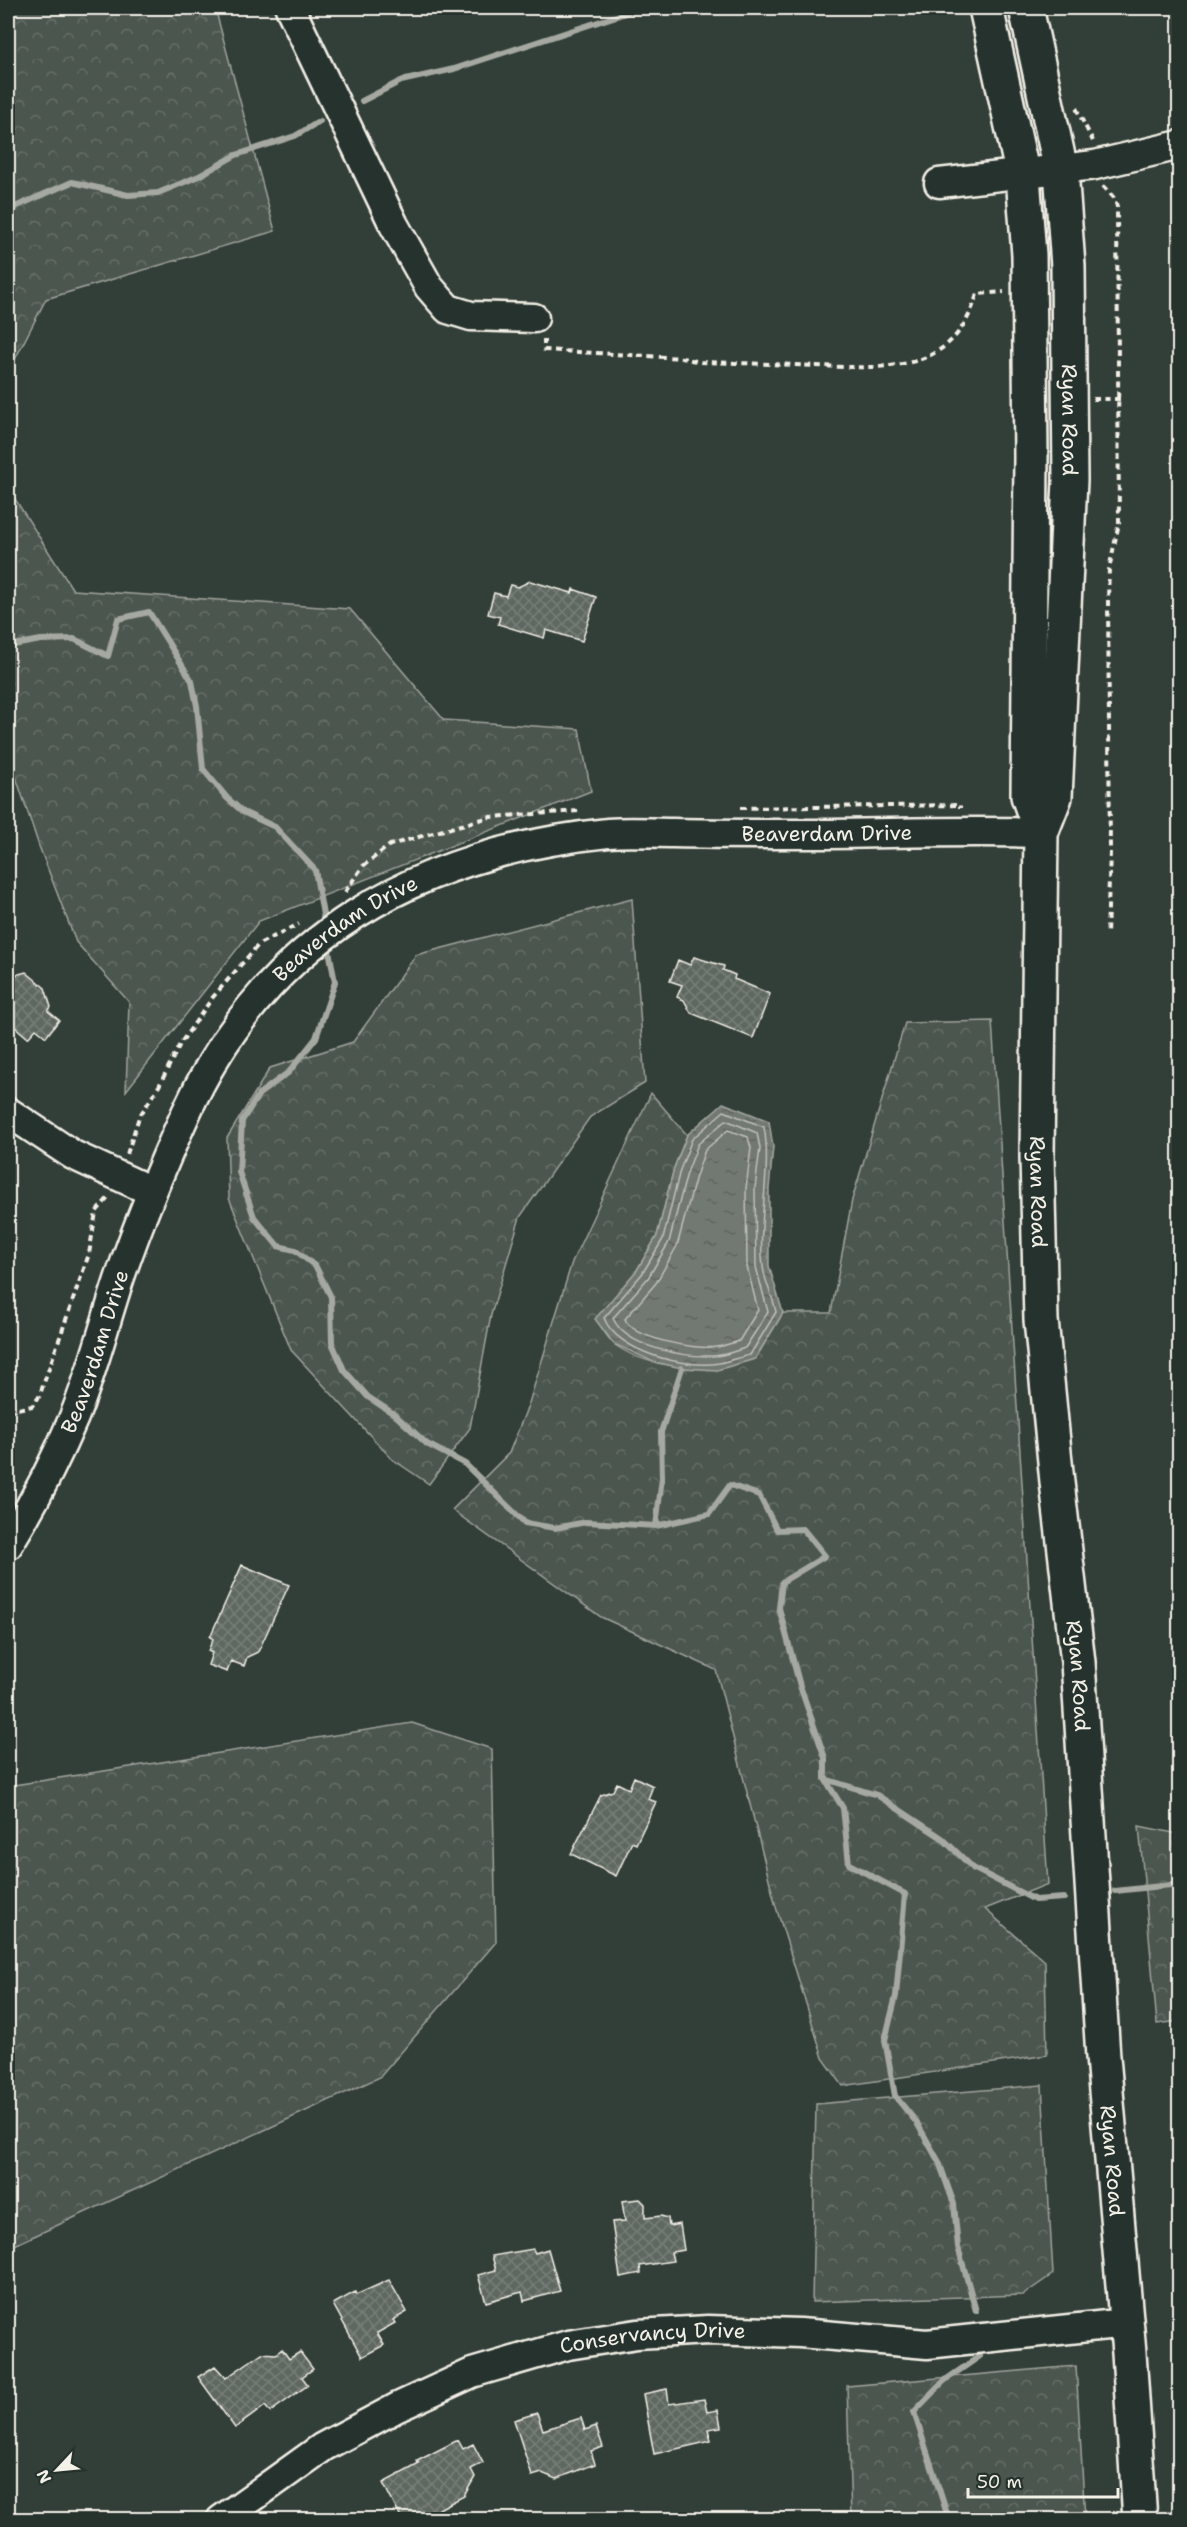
<svg xmlns="http://www.w3.org/2000/svg" width="1187" height="2527" font-family="'Shantell Sans',sans-serif">
	<defs>
		<pattern id="forest-crowns" width="20" height="18" patternUnits="userSpaceOnUse" patternTransform="scale(1.5)"><rect width="20" height="18" fill="#4c564f"/><path d="M2 6a3 3 0 1 1 6 0M12 15a3 3 0 1 1 6 0" fill="none" stroke="#666f68"/></pattern>
		<pattern id="water-ripples" width="26" height="14" patternUnits="userSpaceOnUse" patternTransform="scale(1.5)"><rect width="26" height="14" fill="#727972"/><path d="M2 4q2-2 4 0t4 0M15 11q2-2 4 0t4 0" fill="none" stroke="#60635e"/></pattern>
		<pattern id="building-cross-hatch" width="8" height="8" patternUnits="userSpaceOnUse" patternTransform="scale(1.5)"><rect width="8" height="8" fill="#5f6861"/><path d="M0 0l8 8M0 8l8-8" fill="none" stroke="#777e78"/></pattern>
	</defs>
	<rect width="100%" height="100%" fill="#323e38"/>
	<filter id="ink" filterUnits="userSpaceOnUse"><feTurbulence type="fractalNoise" baseFrequency=".0167" numOctaves="2"/><feDisplacementMap in="SourceGraphic" scale="12" xChannelSelector="R" yChannelSelector="G"/><feConvolveMatrix kernelMatrix="1 2 1 2 8 2 1 2 1" color-interpolation-filters="sRGB"/></filter>
	<g filter="url(#ink)">
		<path fill="url(#forest-crowns)" stroke="#a0a49c" stroke-width="1.5" d="M8,8H215L275,231L46,299L8,373Z
			M8,488L73,590L350,609L444,720L579,729L591,791L259,921L126,1091L129,1002L76,942L39,846L8,753Z
			M632,899L645,1083L590,1117L520,1217L491,1315L470,1428L429,1484L392,1459L291,1350L229,1198L227,1138L270,1068L353,1042L416,955Z
			M992,1021L1048,1884L985,1909L1045,1961L1047,2055L843,2086L823,2058L776,1907L716,1670L601,1617L452,1510L509,1453L529,1403L572,1262L651,1093L687,1135L674,1168L657,1236L637,1270L596,1319C601,1327 608,1339 615,1345C661,1376 705,1365 755,1359L783,1313H831L852,1200L905,1023Z
			M412,1723L492,1749L496,1942L380,2077L8,2248V1786Z
			M1139,1826L1179,1834V2021L1157,2024Z
			M1042,2085L1053,2274L1023,2295L812,2302L816,2104Z
			M1076,2366L1085,2519H851L847,2386Z"/>
		<path fill="url(#water-ripples)" stroke="#a6a9a1" stroke-width="1.5" d="M723,1103L769,1121L773,1147L769,1189V1266L783,1313L755,1359L717,1370L682,1368L654,1362L614,1344L595,1319L637,1270L657,1236L674,1168L687,1135Z"/>
		<g fill="none" stroke-linecap="round" stroke-linejoin="round">
			<path stroke="#c0c1b9" stroke-width="1.5" d="M724,1111L764,1127C772,1170 757,1222 763,1267C765,1283 773,1297 776,1312L750,1355C740,1357 729,1361 719,1363C685,1369 617,1352 604,1318L642,1274L663,1239L680,1170L692,1139Z
				M726,1120L757,1133L760,1148L755,1188L756,1267L768,1312L745,1348C735,1351 724,1356 713,1356C685,1357 625,1348 613,1318L648,1278L669,1242L687,1173L698,1144Z
				M728,1130L748,1137L751,1148L746,1188L747,1267L758,1310L739,1341C732,1343 724,1346 716,1347C696,1350 633,1339 625,1319L656,1283L677,1246L696,1176L705,1150Z"/>
			<path stroke="#a6a9a1" stroke-width="6" d="M362,101L401,81L454,69L641,8
				M8,210L72,182L128,195L158,193L199,176L236,155L295,136L320,121
				M8,646L41,640L74,639L108,656L118,619L149,612L192,681L197,706L203,769L227,798L243,812L275,827L315,870L325,926
				M328,945L335,982L316,1038L289,1072L259,1094L242,1121L239,1172L254,1217L278,1246L295,1250L316,1267L331,1297L332,1343L344,1370L368,1397L394,1414L427,1444L465,1464L525,1523L555,1528L586,1522L656,1526L709,1514L730,1485L759,1495L777,1530L803,1529L825,1556L782,1582L779,1608L800,1686L825,1758V1779L843,1808L849,1864L905,1894L896,1996L885,2040L895,2096L917,2123L939,2162L954,2204L958,2247L976,2311
				M656,1526L662,1478L661,1432L682,1368
				M825,1779L877,1795L942,1838L973,1868L1035,1900L1064,1898
				M1115,1891L1180,1884
				M949,2520L914,2412L944,2381L980,2356"/>
		</g>
		<path fill="url(#building-cross-hatch)" stroke="#f4f1e8" stroke-width="1.5" d="M530,581L572,593L573,589L596,597L582,641L546,630L544,638L498,624L500,617L488,614L494,593L506,596L510,585L518,587Z
			M694,957L724,966L723,970L735,975L734,979L770,994L753,1038L691,1013L684,1000L677,997L682,985L670,981L678,960L690,965Z
			M26,972L45,988L51,1007L48,1011L59,1020L46,1037L36,1029L28,1038L8,1021V977Z
			M242,1565L289,1585L258,1652L247,1657L244,1666L231,1661L227,1672L208,1665L212,1653L208,1651L213,1639L210,1637Z
			M634,1777L653,1786L648,1799L656,1802L636,1844L632,1842L616,1876L571,1854L601,1795L613,1791L617,1783L629,1789Z
			M640,2199L645,2204V2218L661,2216L668,2218L669,2226L680,2224L684,2250L671,2252L673,2261L640,2266L641,2273L620,2277L612,2222L625,2221L622,2201Z
			M533,2249L535,2253L548,2249L560,2291L524,2301L522,2292L486,2302L478,2275L496,2270L492,2256Z
			M389,2280L407,2312L393,2320L395,2323L377,2333L384,2345L362,2357L333,2304L355,2292L356,2295Z
			M282,2349L289,2359L300,2352L313,2369L302,2377L308,2385L270,2412L265,2406L235,2428L198,2377L215,2366L226,2378L262,2353L276,2354Z
			M667,2389L669,2404L704,2399L707,2412L718,2410L721,2427L708,2429L711,2441L654,2454L643,2394Z
			M537,2413L543,2430L581,2418L585,2430L596,2426L603,2447L591,2451L595,2464L556,2479L542,2473L532,2476L514,2420Z
			M458,2440L463,2449L473,2444L483,2463L471,2469L475,2477L464,2496L418,2520H402L383,2483L419,2464L417,2461Z"/>
		<g fill="none" stroke-linecap="round" stroke-linejoin="round">
			<defs>
				<g id="minor">
					<path d="M290,8L394,225L429,287L448,309L471,316L534,318"/>
					<path d="M939,183L1095,165L1180,145"/>
					<path d="M8,1112L73,1155L151,1191"/>
					<path id="s1" d="M8,1545C33,1504 55,1462 74,1417C93,1371 105,1321 121,1274C140,1219 162,1166 186,1113C266,936 419,852 608,833C630,831 652,833 673,833C716,834 760,834 803,834C883,834 961,830 1041,833"/>
					<path id="s2" d="M221,2520L323,2447L398,2407L472,2373L568,2345L637,2334L708,2330L800,2333L927,2344L1126,2323"/>
				</g>
				<g id="major">
					<path d="M986,8L1023,176L1029,255L1031,457L1028,796L1041,833"/>
					<path id="s3" d="M1026,8L1061,170L1068,266L1070,480L1055,797L1041,833L1037,1156L1041,1320L1057,1482L1078,1662L1103,2057L1129,2353L1140,2520"/>
				</g>
			</defs>
			<use href="#minor" stroke="#f4f1e8" stroke-width="33"/>
			<use href="#major" stroke="#f4f1e8" stroke-width="38"/>
			<path stroke="#f4f1e8" stroke-width="4" stroke-dasharray="6 4.5" stroke-linecap="butt" d="M1076,108L1093,141
				M1103,186L1115,199L1117,207L1119,523L1109,569L1108,599L1110,852L1107,935
				M544,339V350L682,358L701,362C739,363 777,364 815,366C885,368 953,376 977,294L1004,292
				M1093,399H1120
				M740,808L960,805V808
				M345,892L363,866L390,845L490,817L579,811
				M127,1154L139,1117L159,1086L180,1044L213,997L259,944L299,924
				M8,1411L32,1406L39,1397L89,1254L96,1212L109,1197"/>
			<use href="#minor" stroke="#26332d" stroke-width="28"/>
			<use href="#major" stroke="#26332d" stroke-width="33"/>
		</g>
	</g>
	<g text-anchor="middle" stroke-width="4.5" stroke-linejoin="round" paint-order="stroke">
		<g font-size="21" fill="#f4f1e8" stroke="#26332d">
			<text dy="7" stroke="none"><textPath href="#s3" startOffset="416">Ryan Road</textPath></text>
			<text dy="7" stroke="none"><textPath href="#s1" startOffset="1220">Beaverdam Drive</textPath></text>
			<text dy="7" stroke="none"><textPath href="#s1" startOffset="717">Beaverdam Drive</textPath></text>
			<text dy="7" stroke="none"><textPath href="#s3" startOffset="1191">Ryan Road</textPath></text>
			<text dy="7" stroke="none"><textPath href="#s1" startOffset="213">Beaverdam Drive</textPath></text>
			<text dy="7" stroke="none"><textPath href="#s3" startOffset="1677">Ryan Road</textPath></text>
			<text dy="7" stroke="none"><textPath href="#s3" startOffset="2163">Ryan Road</textPath></text>
			<text dy="7" stroke="none"><textPath href="#s2" startOffset="477">Conservancy Drive</textPath></text>
		</g>
	</g>
	<rect width="1187" height="2527" fill="none" stroke="#26332d" stroke-width="30"/>
	<rect x="15" y="15" width="1157" height="2497" fill="none" stroke="#f4f1e8" stroke-width="2" filter="url(#ink)"/>
	<g transform="translate(57 2470) rotate(244)" stroke="#26332d" stroke-width="4.5" paint-order="stroke">
	<path d="M0-4.5L10 22L0 15L-10 22Z" fill="#f4f1e8"/>
	<text y="-9" font-size="16" font-weight="bold" text-anchor="middle" fill="#f4f1e8">N</text>
	</g>
	<path d="M968 2488v9h150v-9" fill="none" stroke="#f4f1e8" stroke-width="3"/>
	<text x="977" y="2488" font-size="18" fill="#f4f1e8" stroke="#26332d" stroke-width="4.5" paint-order="stroke">50 m</text>
</svg>
